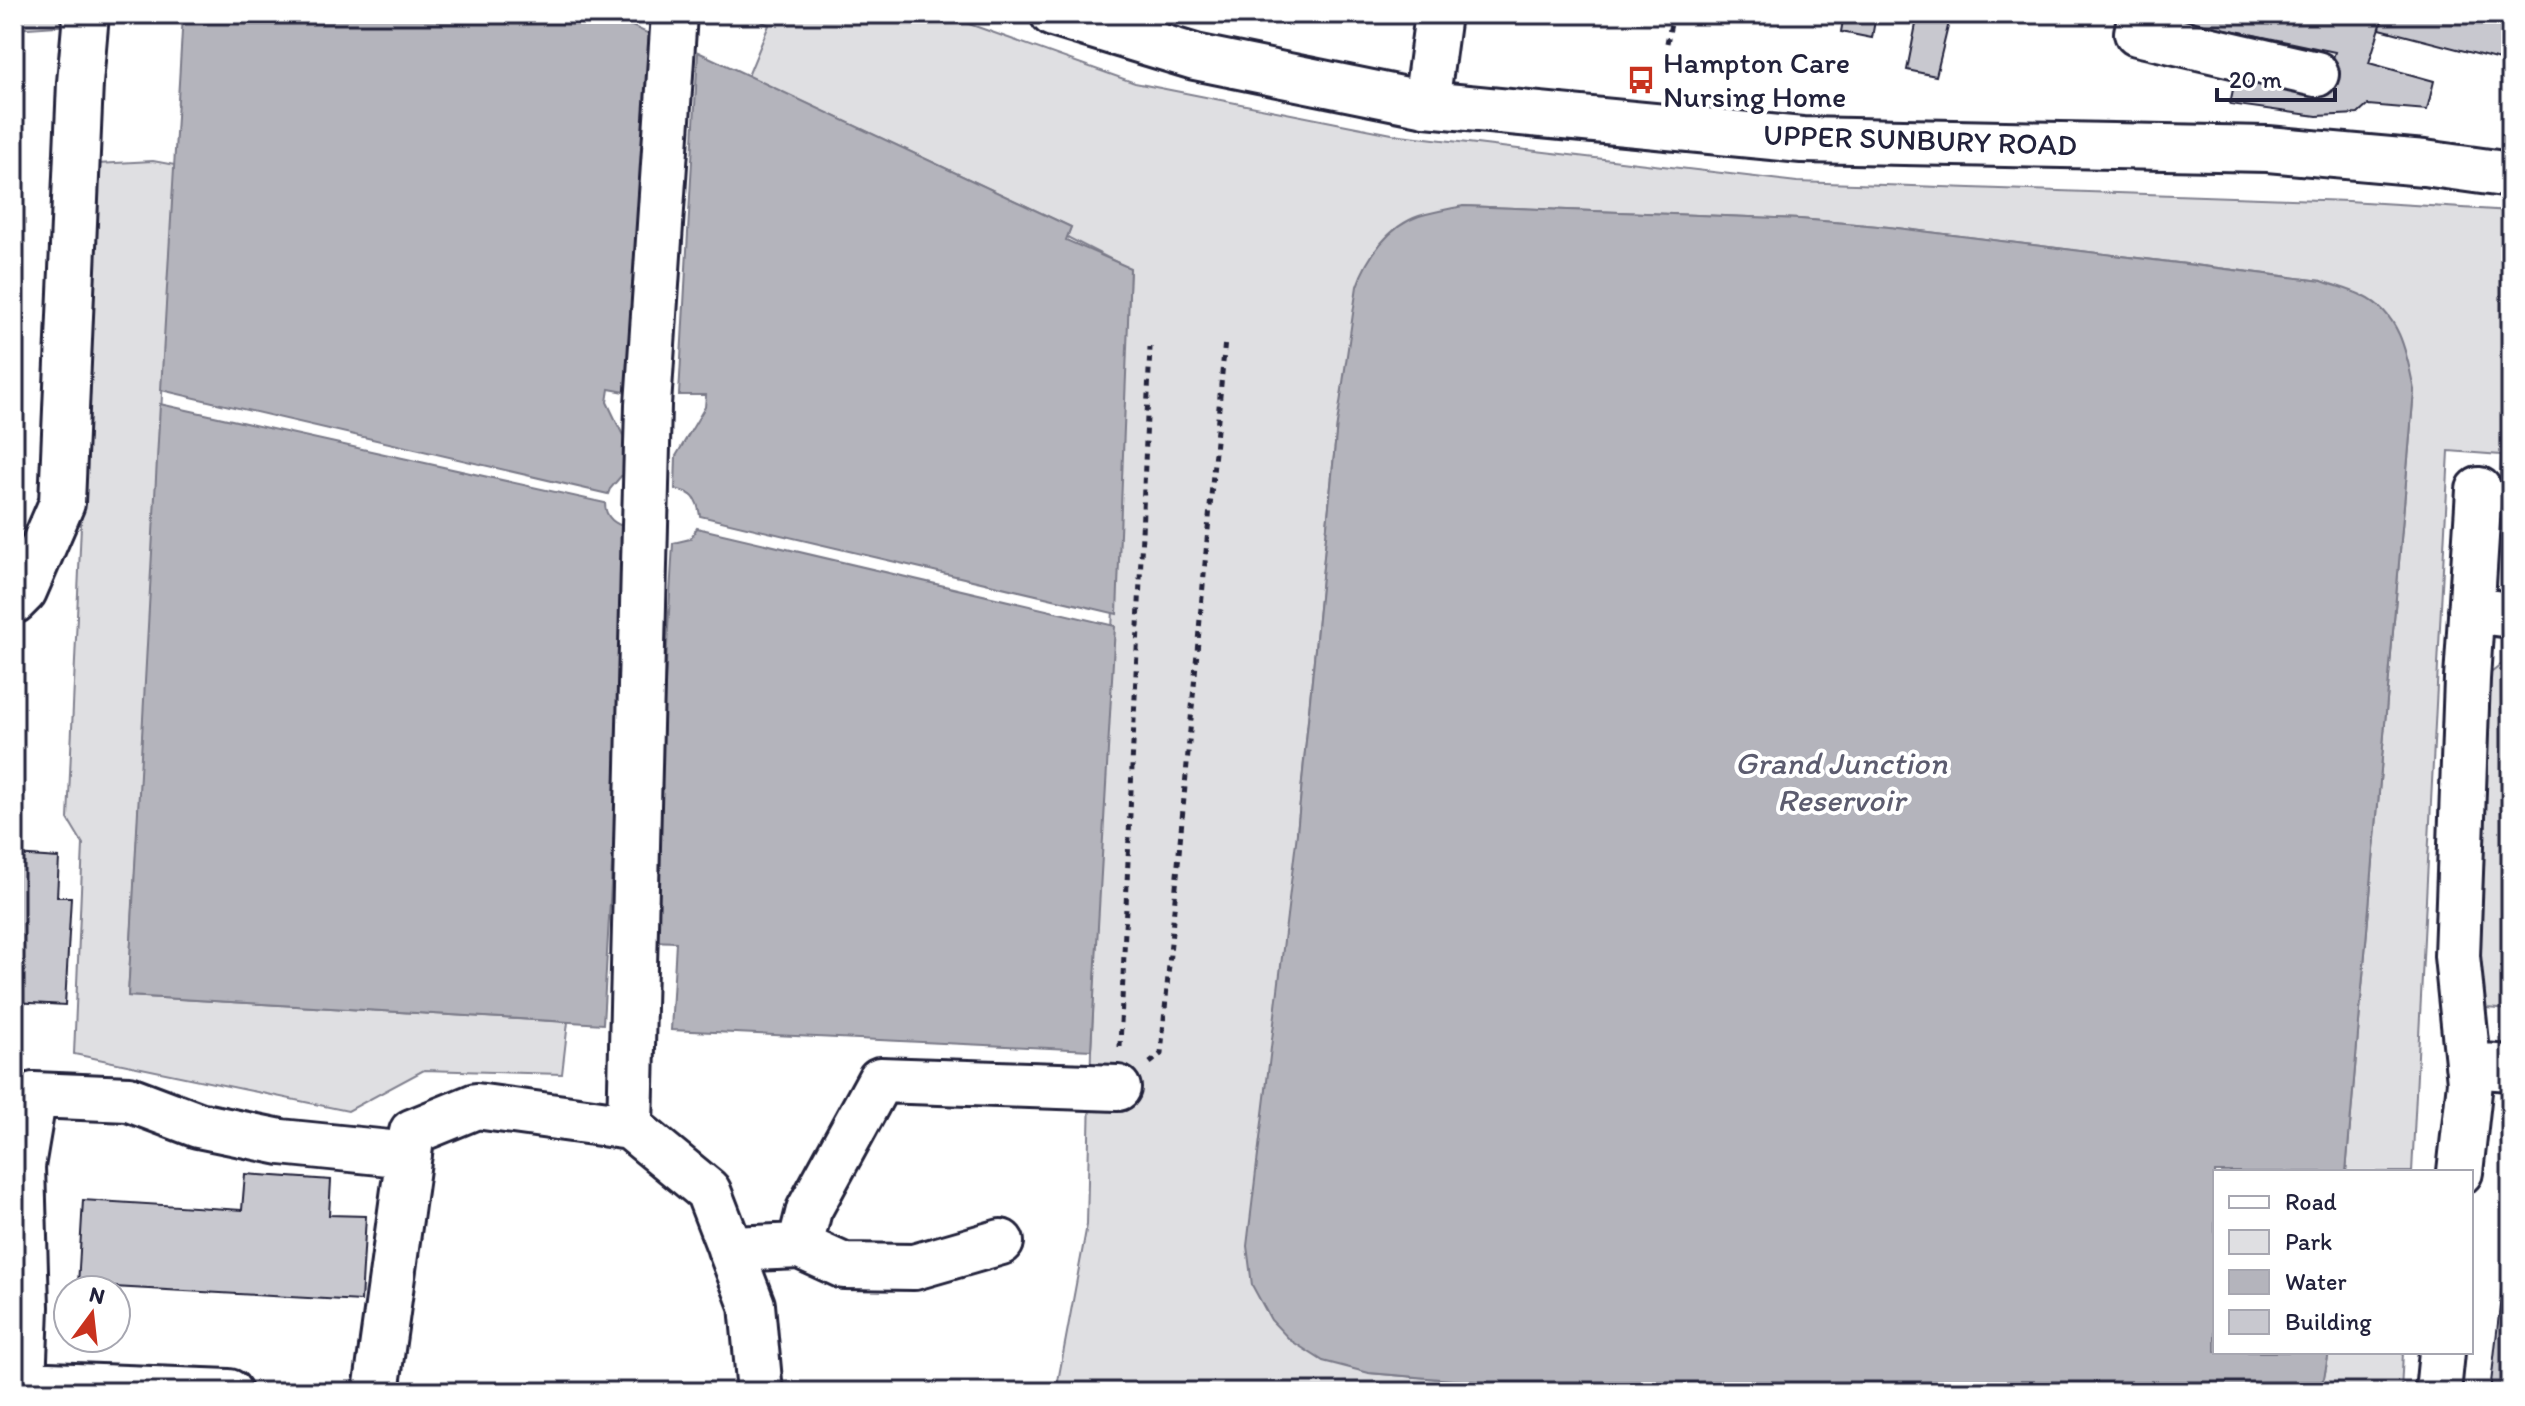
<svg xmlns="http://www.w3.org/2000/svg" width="2525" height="1406" font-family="Itim,sans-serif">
	<rect width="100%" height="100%" fill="#fff"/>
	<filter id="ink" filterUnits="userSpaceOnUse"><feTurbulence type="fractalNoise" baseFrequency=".0125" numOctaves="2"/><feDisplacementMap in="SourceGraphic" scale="16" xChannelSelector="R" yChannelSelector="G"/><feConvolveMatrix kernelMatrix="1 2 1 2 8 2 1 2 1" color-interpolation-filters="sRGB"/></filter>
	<g filter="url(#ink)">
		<path fill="#dfdfe2" stroke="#80808e" stroke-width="2" d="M14,14H174V18L14,29Z
			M747,14H941L1135,83L1392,134L1797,182L2348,201L2511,211V553L2508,551L2499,500L2501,455L2449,451L2412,1172H2346L2414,390L2322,281L1889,227L1800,219L1463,206L1337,424L1297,833L1369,1373L1596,1392H1056L1087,1225L1091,1050L1130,269L1067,237L1071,227L748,76L769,25Z
			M153,161L175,165L128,996L568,1022L562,1074L424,1070L348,1111L74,1054L83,844L68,819L97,164Z
			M2511,657V1010L2486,1008L2473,971L2487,676Z
			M2329,1352H2403L2401,1392H2315L2324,1378Z"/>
		<path fill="#b4b4bc" stroke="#7a7a88" stroke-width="2" d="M183,14H606L656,37L636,394L609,389L607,402L630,450L629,476H621L610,489L608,494L161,390Z
			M698,52L1071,227L1066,240L1130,268L1117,614L700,516C697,497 693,493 675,489L676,456L705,407L706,395H679Z
			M1463,206L1800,219L1889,227L2322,281C2335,286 2350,289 2363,296C2400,313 2407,354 2414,390L2346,1172H2215V1352H2329L2324,1378L2315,1392H1596L1369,1373L1323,1361L1290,1340L1271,1320L1252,1285L1247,1246L1297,833L1337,424L1357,286C1367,257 1389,226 1419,216C1433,212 1449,209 1463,206Z
			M160,404L605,503C605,520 617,524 631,530L603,1024L128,996Z
			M697,528L1115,626L1091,1050L671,1030L676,942L650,941L673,543L690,539Z"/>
		<path fill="#c8c8cf" stroke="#22223b" stroke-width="2" d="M1844,14H1876L1872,38L1841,32Z
			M1918,14H1951L1936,76L1907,70Z
			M2154,14H2338L2382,21L2369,63L2434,81L2427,110L2368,105L2358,114L2317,116L2230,104L2237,70L2323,88L2335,52Z
			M2383,14H2459L2511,28V63L2380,29Z
			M14,855L59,858L57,897H71L65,1005L14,1002Z
			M245,1174L331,1180L329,1215L366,1216L361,1301L78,1285L83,1200L242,1210Z
			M2511,1211V1392H2490Z"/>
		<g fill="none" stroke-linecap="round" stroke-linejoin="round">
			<defs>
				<path id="minor" d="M2141,14L2137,33L2316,74
					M1426,104L1438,14
					M14,601L24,591L62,503L80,83L86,14
					M2471,610L2511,615
					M2468,1065L2511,1068
					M630,1127L648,405L674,14
					M2460,1172L2470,1082L2457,956L2467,679L2479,490
					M800,1246L809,1210L880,1080L1118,1088
					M730,1249L800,1246L844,1266L914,1267L1001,1242
					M14,1301L26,1307L23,1384L229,1392
					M26,1307L22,1166L34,1095L129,1099L198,1125L281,1142L409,1155
					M376,1392L412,1132L476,1106L630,1127L708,1191L752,1305L760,1392
					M2438,1392L2442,1352"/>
				<path id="highway" d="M1053,14L1195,57L1426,104L1802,140L2268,149L2424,163L2511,175"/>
			</defs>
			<use href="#minor" stroke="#22223b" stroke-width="50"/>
			<use href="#highway" stroke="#22223b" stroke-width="50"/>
			<path stroke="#22223b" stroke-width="5" stroke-dasharray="6 6" stroke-linecap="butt" d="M1667,43L1673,14
				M1120,1047L1150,347
				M1150,1063L1161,1054L1225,340"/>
			<use href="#minor" stroke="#fff" stroke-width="44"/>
			<use href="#highway" stroke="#fff" stroke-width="44"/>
		</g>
	</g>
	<defs>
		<symbol id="bus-bare" viewBox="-9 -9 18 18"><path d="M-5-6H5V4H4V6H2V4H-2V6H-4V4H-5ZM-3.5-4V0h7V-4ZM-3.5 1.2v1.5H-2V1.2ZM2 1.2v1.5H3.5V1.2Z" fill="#c8321e" stroke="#fff" stroke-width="2.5" paint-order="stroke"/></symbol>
	</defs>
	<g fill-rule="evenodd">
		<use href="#bus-bare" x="1621" y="60" width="40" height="40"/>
	</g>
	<g text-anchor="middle" stroke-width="8" stroke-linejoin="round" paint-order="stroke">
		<g font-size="30" fill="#22223b" stroke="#fff" text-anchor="start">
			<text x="1663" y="73">Hampton Care<tspan x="1663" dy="34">Nursing Home</tspan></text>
		</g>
		<g font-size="30" fill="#22223b" stroke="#fff">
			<text transform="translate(1920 140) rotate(2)" y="10">UPPER SUNBURY ROAD</text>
		</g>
		<g font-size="32" font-style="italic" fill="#5c5c6f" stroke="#fff">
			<text x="1841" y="774">Grand Junction<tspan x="1841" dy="37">Reservoir</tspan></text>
		</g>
	</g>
	<rect width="2525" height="1406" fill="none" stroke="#fff" stroke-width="48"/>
	<rect x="24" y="24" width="2477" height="1358" fill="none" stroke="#22223b" stroke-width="3" filter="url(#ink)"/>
	<rect x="2213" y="1170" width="260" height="184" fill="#ffffff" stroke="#a7a7b1" stroke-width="2"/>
	<rect x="2229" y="1196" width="40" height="12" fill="#ffffff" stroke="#a7a7b1" stroke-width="2"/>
	<text x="2285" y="1210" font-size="24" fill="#22223b">Road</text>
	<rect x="2229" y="1230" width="40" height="24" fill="#dfdfe2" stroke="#a7a7b1" stroke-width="2"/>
	<text x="2285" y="1250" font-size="24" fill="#22223b">Park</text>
	<rect x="2229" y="1270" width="40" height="24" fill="#b4b4bc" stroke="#a7a7b1" stroke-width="2"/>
	<text x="2285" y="1290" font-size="24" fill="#22223b">Water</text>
	<rect x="2229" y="1310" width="40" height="24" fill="#c8c8cf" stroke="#a7a7b1" stroke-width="2"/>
	<text x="2285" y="1330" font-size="24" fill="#22223b">Building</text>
	<g transform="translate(92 1314) rotate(15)"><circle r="38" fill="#ffffff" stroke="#a7a7b1" stroke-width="2"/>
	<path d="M0-6L14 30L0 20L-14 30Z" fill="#c8321e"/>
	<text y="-12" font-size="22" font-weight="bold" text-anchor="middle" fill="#22223b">N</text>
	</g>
	<path d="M2217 88v12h118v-12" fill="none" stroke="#22223b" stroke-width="4"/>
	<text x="2229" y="88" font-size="24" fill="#22223b" stroke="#ffffff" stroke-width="6" paint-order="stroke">20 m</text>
</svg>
